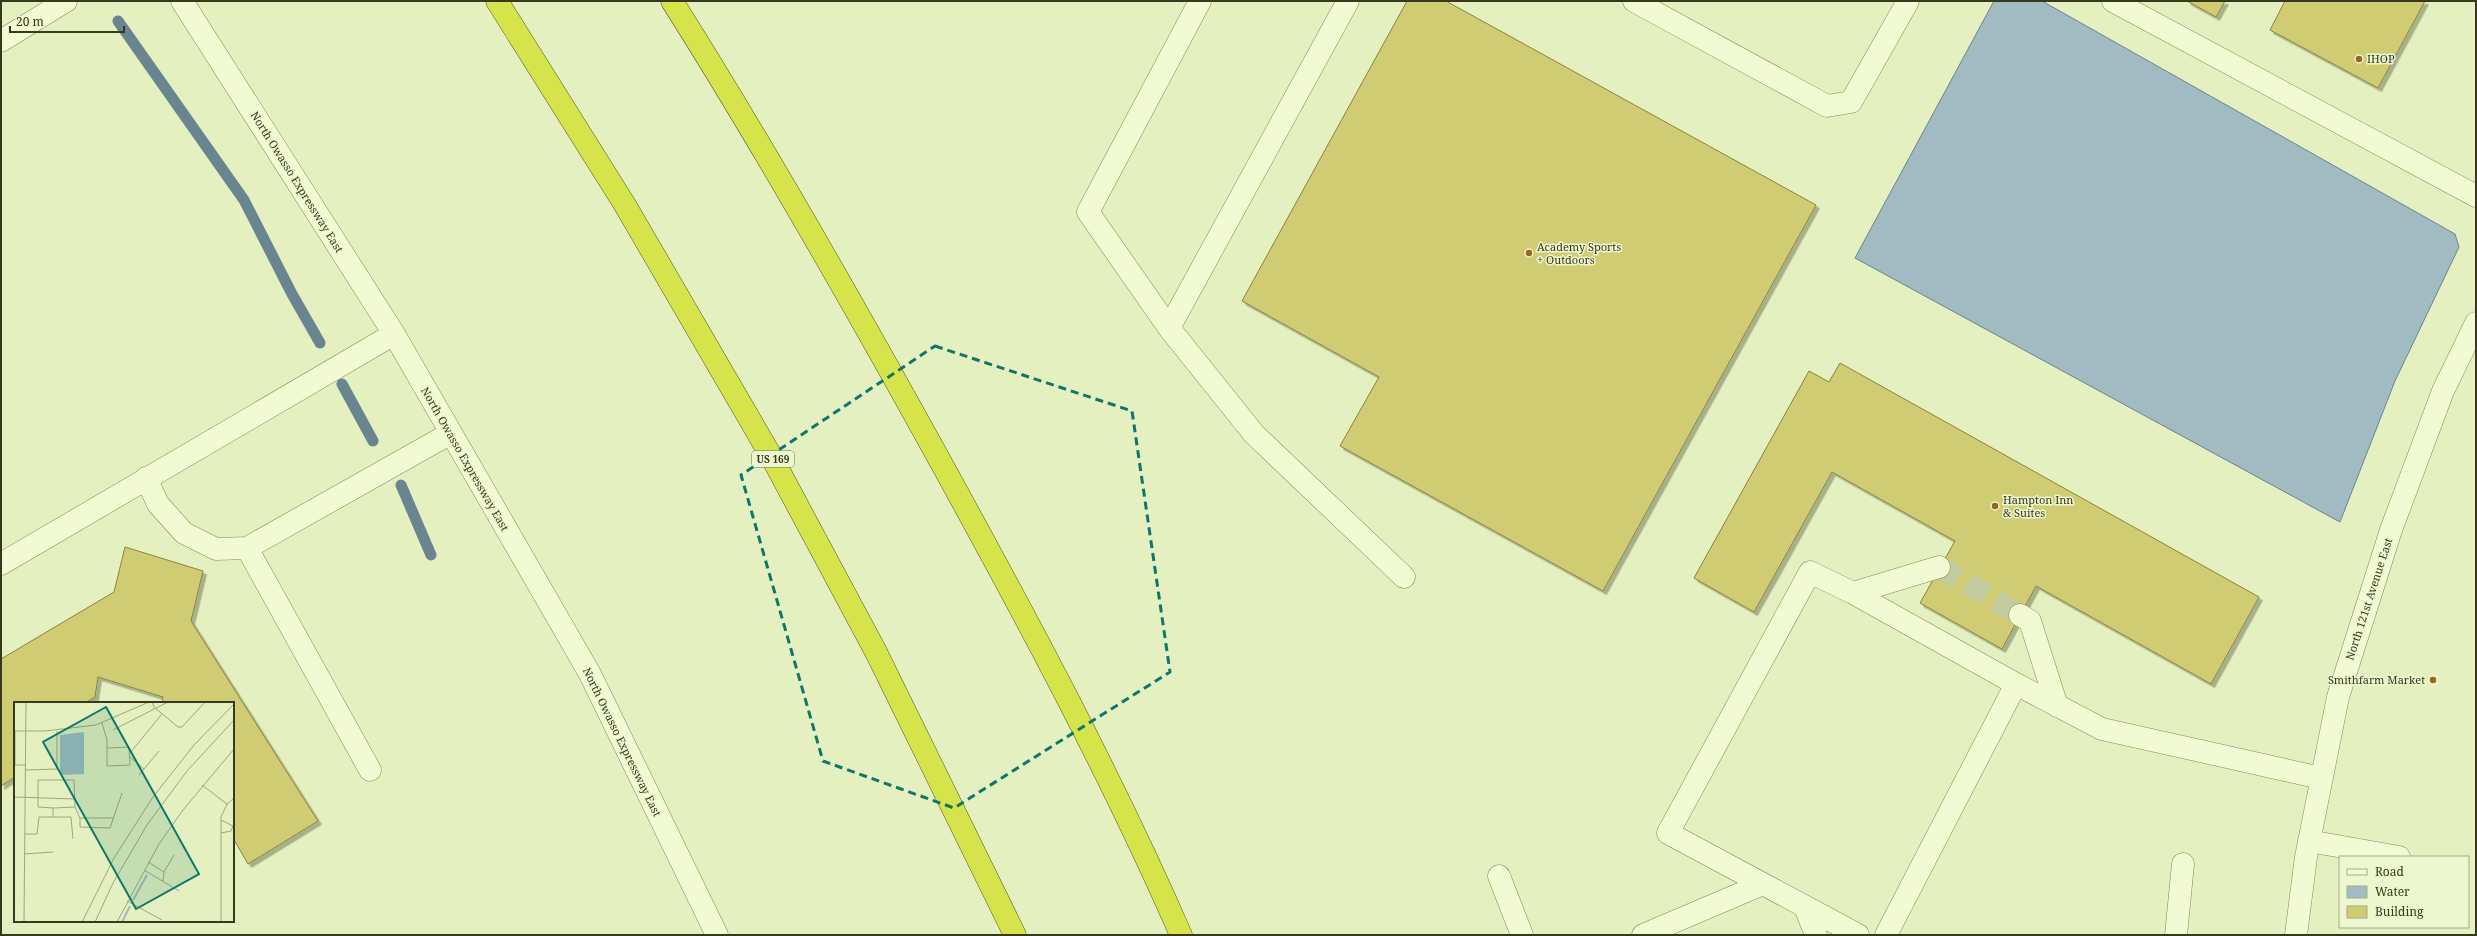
<svg xmlns="http://www.w3.org/2000/svg" width="2477" height="936" font-family="'Noto Serif',serif">
	<defs>
		<filter id="shadow"><feDropShadow dx="3.5" dy="3.5" stdDeviation="0" flood-color="#0004"/></filter>
	</defs>
	<rect width="100%" height="100%" fill="#e4f0bf"/>
	<path fill="#a2bac1" stroke="#698590" d="M1994,1H2042L2455,234L2459,247L2395,381L2340,522L1855,258Z"/>
	<g fill="none" stroke-linecap="round" stroke-linejoin="round">
		<path stroke="#698590" stroke-width="11" d="M118,21L244,200L292,294L320,343
			M342,384L373,441
			M401,485L431,555"/>
	</g>
	<path fill="#d0cc73" stroke="#8a843b" filter="url(#shadow)" d="M1407,1H1446L1816,205L1603,591L1340,446L1379,377L1242,301Z
		M2187,1H2225L2216,17Z
		M2285,1H2425L2378,88L2270,30Z
		M1840,363L2259,597L2211,684L2036,586L2002,649L1920,603L1955,541L1832,472L1754,612L1694,578L1809,371L1829,382Z
		M125,547L203,571L191,621L318,821L248,864L233,838V703H162L163,697L98,677L95,697L85,703H15V777L1,786V659L114,592Z"/>
	<g fill="none" stroke-linecap="round" stroke-linejoin="round">
		<path stroke="#c2cb9e" stroke-width="22" stroke-dasharray="22 11" stroke-linecap="butt" d="M1939,567L2020,615"/>
		<defs>
			<path id="minor" d="M182,1L394,334L590,674L717,935
				M1200,1L1088,212L1169,328L1254,434L1404,577
				M1634,1L1827,106L1851,102L1908,1
				M2113,1L2476,196
				M1,41L66,1
				M1169,328L1348,1
				M146,478L158,504L184,533L216,549L247,548L451,433
				M247,548L370,770
				M1,564L394,334
				M1853,593L1939,567
				M2020,615L2030,621L2057,706
				M2309,841L2399,857
				M1499,876L1522,935
				M1805,907L1816,935
				M1643,935L1763,884
				M1858,935L1668,833L1810,572L1853,593L2016,684L2102,729L2321,778
				M1886,935L2016,684
				M2176,935L2183,864
				M2296,935L2306,857L2338,697L2391,530L2443,391L2476,323"/>
			<path id="highway" d="M497,1L625,205L771,456L876,652L1015,935
				M672,1C768,153 857,310 944,468C1028,621 1111,775 1181,935"/>
		</defs>
		<use href="#minor" stroke="#868957" stroke-width="23"/>
		<use href="#highway" stroke="#57572b" stroke-width="23"/>
		<use href="#minor" stroke="#f1fad3" stroke-width="22"/>
		<use href="#highway" stroke="#d6e44b" stroke-width="22"/>
	</g>
	<path fill="none" stroke="#0f766e" stroke-width="3" stroke-dasharray="8 5" stroke-linejoin="round" d="M935,346L1132,411L1170,672L954,808L823,761L741,475Z"/>
	<g fill="#9b6324" stroke="#edf7cf" stroke-width="1.5">
		<circle cx="2359" cy="59" r="4"/>
		<circle cx="1529" cy="253" r="4"/>
		<circle cx="1995" cy="506" r="4"/>
		<circle cx="2433" cy="680" r="4"/>
	</g>
	<g text-anchor="middle" stroke-width="3" stroke-linejoin="round" paint-order="stroke">
		<rect fill="#edf7cf" stroke="#6e7152" stroke-width="1" x="752" y="451" width="42" height="16" rx="3"/>
		<g font-size="10" font-weight="bold" fill="#38381c">
			<text x="773" y="463">US 169</text>
		</g>
		<g font-size="11" fill="#38381c" stroke="#edf7cf" text-anchor="start">
			<text x="2367" y="63">IHOP</text>
			<text x="1537" y="251">Academy Sports<tspan x="1537" dy="13">+ Outdoors</tspan></text>
			<text x="2003" y="504">Hampton Inn<tspan x="2003" dy="13">&amp; Suites</tspan></text>
			<text x="2425" y="684" text-anchor="end">Smithfarm Market</text>
		</g>
		<g font-size="11" fill="#38381c" stroke="#edf7cf">
			<text transform="translate(297 182) rotate(58)" y="4">North Owasso Expressway East</text>
			<text transform="translate(465 459) rotate(60)" y="4">North Owasso Expressway East</text>
			<text transform="translate(2369 599) rotate(-72)" y="4">North 121st Avenue East</text>
			<text transform="translate(622 742) rotate(64)" y="4">North Owasso Expressway East</text>
		</g>
	</g>
	<g transform="translate(14 702)">
		<rect width="220" height="220" fill="#e4f0bf"/>
		<path d="M70,30V72L46,73V33Z" fill="#a2bac1"/>
		<path fill="none" stroke="#a2bac1" stroke-width="2" d="M119,198L133,173M108,220L116,204"/>
		<path fill="none" stroke="#9fa67e" stroke-width="1" d="M138,0L140,5L164,25H168L191,0M88,21L93,38V64L116,63L115,45L93,46M99,28L154,0M0,29H31L82,23L135,0M1,29V63H11M116,51L148,12M116,55L130,67M11,68L43,67V29M125,73L145,49M188,83L213,102M0,95L61,97M61,105L66,116V125L96,126L108,91M39,106L61,105L60,78H24V105L39,106V115M66,116H100M207,131L217,129L219,124L207,118M11,132H23L25,115H57L59,137M10,152L39,150M134,160L150,170L149,179M130,168L165,189M150,170L160,153M113,199L148,218M10,220L12,0M68,220L100,156L139,95L180,43L220,2M81,220L99,181L133,123L173,69L220,18M103,220L145,142L169,108L220,47M207,220V115L213,102L220,96"/>
		<path fill="#0f766e" fill-opacity="0.15" stroke="#0f766e" stroke-width="2" d="M92,5L185,172L122,207L29,40Z"/>
		<rect width="220" height="220" fill="none" stroke="#38381c" stroke-width="2"/>
	</g>
	<rect width="2477" height="936" fill="none" stroke="#38381c" stroke-width="4"/>
	<rect x="2339" y="856" width="130" height="72" fill="#edf7cf" stroke="#a5ab87"/>
	<rect x="2347" y="869" width="20" height="6" fill="#f1fad3" stroke="#a5ab87"/>
	<text x="2375" y="876" font-size="12" fill="#38381c">Road</text>
	<rect x="2347" y="886" width="20" height="12" fill="#a2bac1" stroke="#a5ab87"/>
	<text x="2375" y="896" font-size="12" fill="#38381c">Water</text>
	<rect x="2347" y="906" width="20" height="12" fill="#d0cc73" stroke="#a5ab87"/>
	<text x="2375" y="916" font-size="12" fill="#38381c">Building</text>
	<path d="M10 26v6h114v-6" fill="none" stroke="#38381c" stroke-width="2"/>
	<text x="16" y="26" font-size="12" fill="#38381c" stroke="#edf7cf" stroke-width="3" paint-order="stroke">20 m</text>
</svg>
